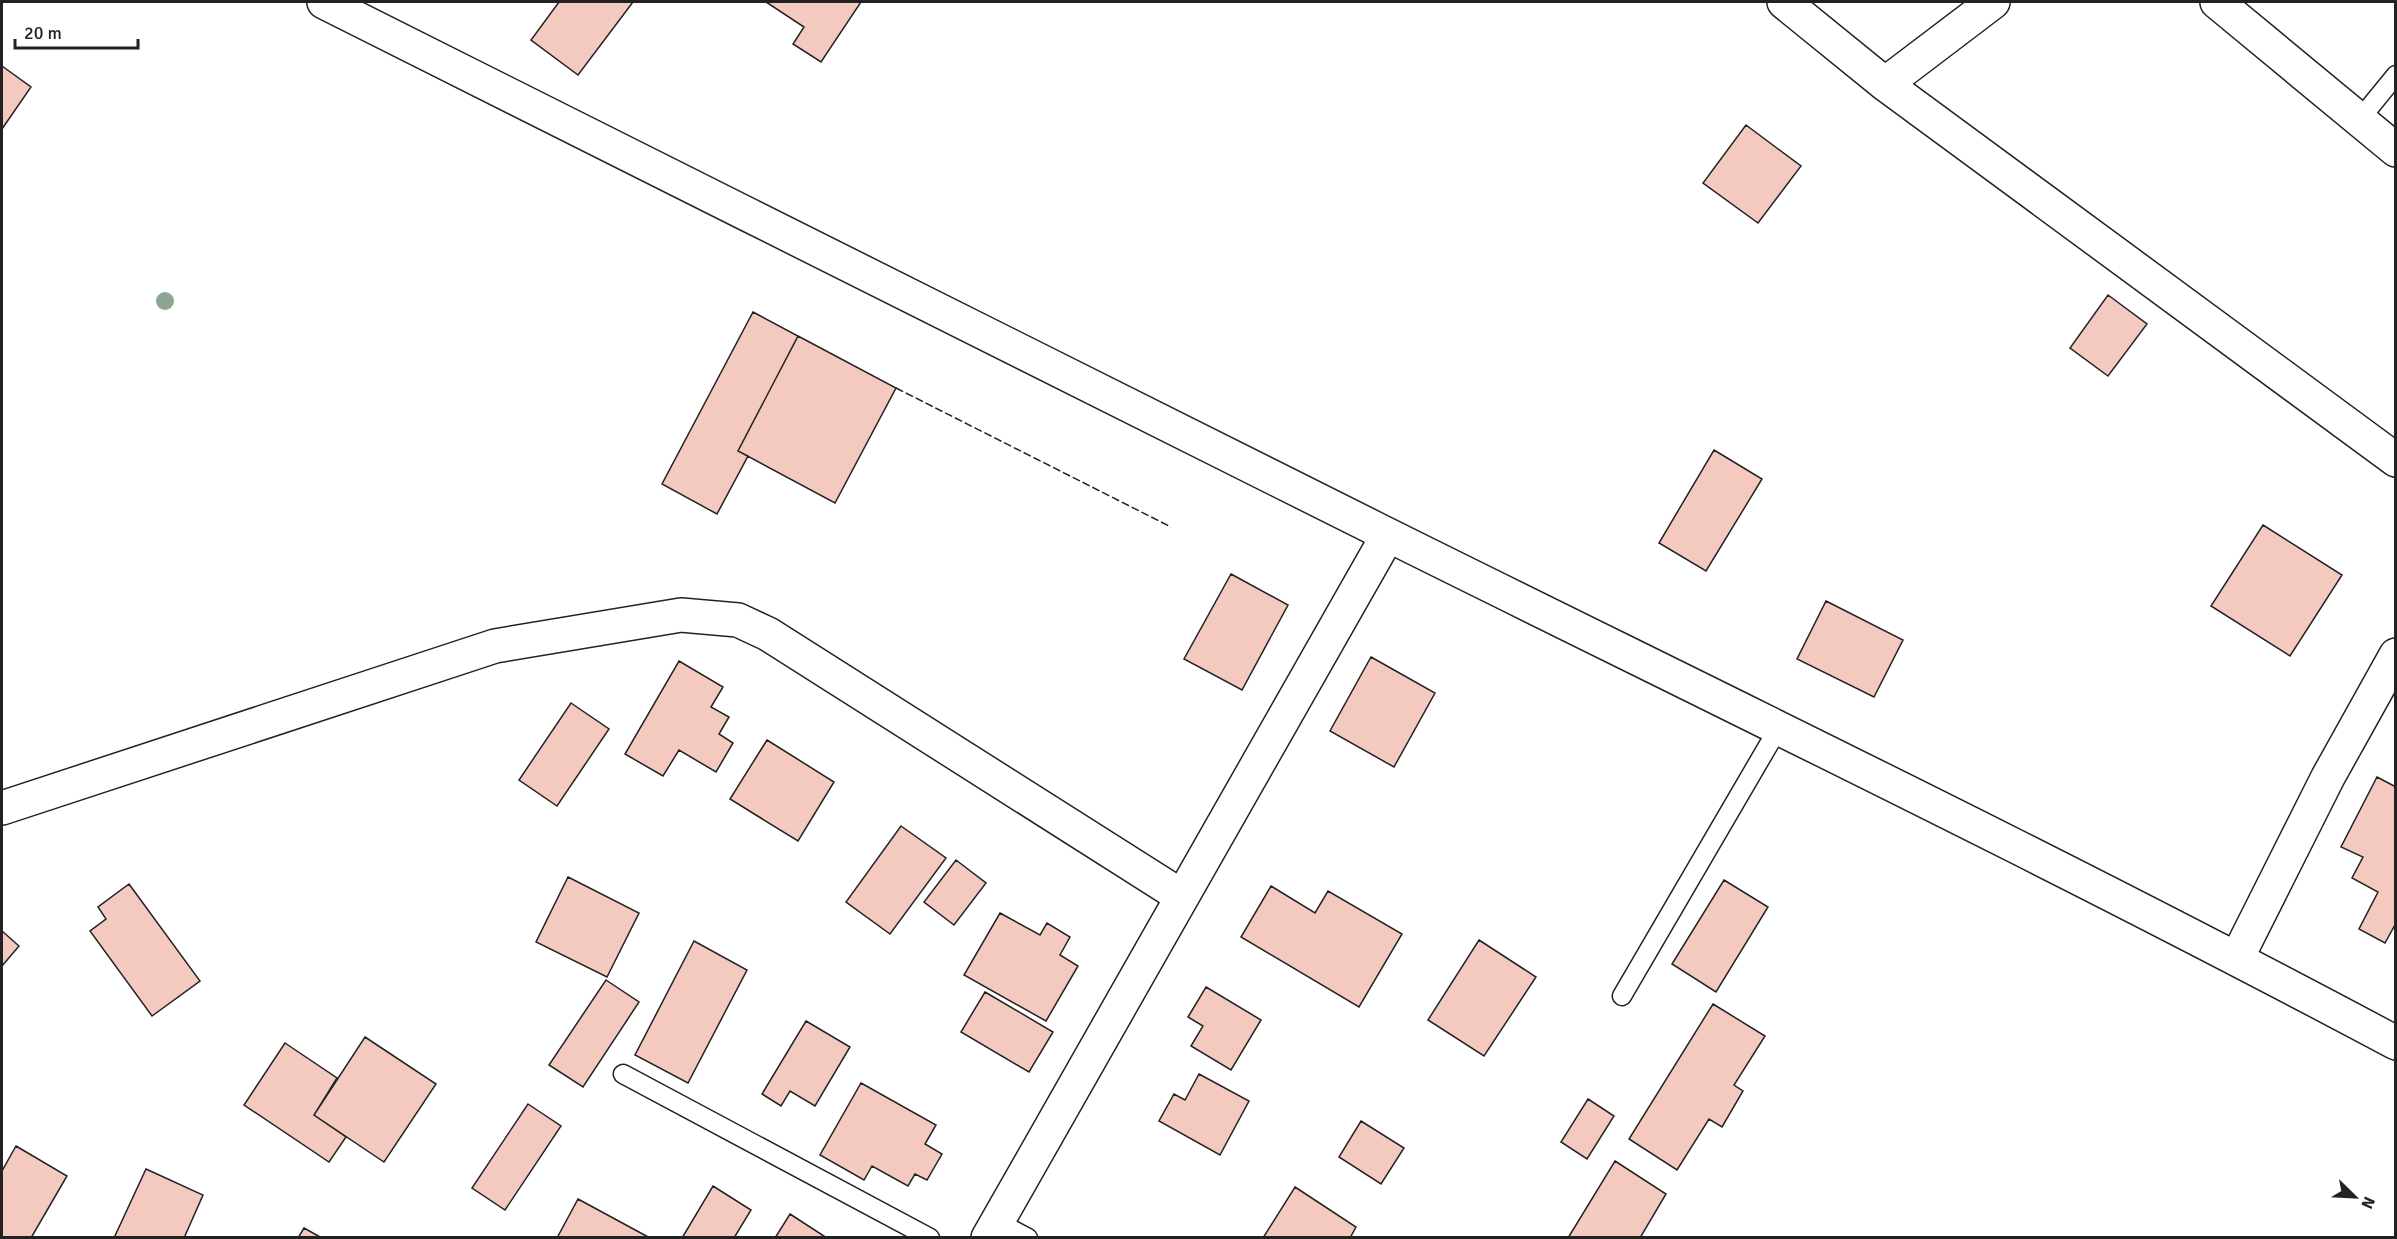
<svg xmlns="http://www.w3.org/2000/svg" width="2397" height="1239" font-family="Signika,sans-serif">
	<rect width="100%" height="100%" fill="#fff"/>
	<path fill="#f3c9c0" stroke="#222" stroke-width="1.5" d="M559,2H633L578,75L531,40Z
		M766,2H861L821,62L793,44L804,27Z
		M2,66L31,87L2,129Z
		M1746,125L1801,166L1758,223L1703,183Z
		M2108,295L2147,324L2108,376L2070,348Z
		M753,312L798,336L738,451L748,456L717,514L662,484Z
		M798,336L896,388L835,503L738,451Z
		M1714,450L1762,479L1706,571L1659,543Z
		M2263,525L2342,575L2290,656L2211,606Z
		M1231,574L1288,605L1242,690L1184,659Z
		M1826,601L1903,640L1874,697L1797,659Z
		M1371,657L1435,693L1394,767L1330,731Z
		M679,661L723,687L711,707L729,717L719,734L733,743L716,772L679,750L663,776L625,754Z
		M571,703L609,729L557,806L519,780Z
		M767,740L834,782L798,841L730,799Z
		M2377,777L2396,787V923L2385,943L2359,929L2378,892L2352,878L2363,857L2341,847Z
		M901,826L946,858L890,934L846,902Z
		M956,860L986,883L954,925L924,902Z
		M568,877L639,913L607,977L536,942Z
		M1724,880L1768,907L1716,992L1672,964Z
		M129,884L200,981L152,1016L90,931L106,919L98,907Z
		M1271,886L1315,913L1328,891L1402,934L1359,1007L1241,937Z
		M1000,913L1040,935L1047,923L1070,937L1060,955L1078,966L1046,1021L964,975Z
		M2,931L19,946L2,966Z
		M1479,940L1536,977L1484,1056L1428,1020Z
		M694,941L747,970L688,1083L635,1055Z
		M606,980L639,1002L583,1087L549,1065Z
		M1206,987L1261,1020L1231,1070L1191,1046L1203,1026L1188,1017Z
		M985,992L1053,1032L1029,1072L961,1032Z
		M1713,1004L1765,1036L1734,1085L1743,1091L1722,1127L1709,1119L1677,1170L1629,1139Z
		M806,1021L850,1047L815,1106L790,1091L781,1106L762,1094Z
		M365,1037L436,1084L384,1162L314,1115Z
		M285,1043L337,1078L314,1115L346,1137L329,1162L244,1105Z
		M1199,1074L1249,1101L1220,1155L1159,1121L1174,1094L1185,1100Z
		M861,1083L936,1125L925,1144L942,1154L927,1180L915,1174L908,1186L872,1166L864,1180L820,1155Z
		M1588,1099L1614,1116L1587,1159L1561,1142Z
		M528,1104L561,1126L505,1210L472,1188Z
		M1361,1121L1404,1148L1381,1184L1339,1157Z
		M16,1146L67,1176L31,1238H2V1171Z
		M1615,1161L1666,1194L1640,1238H1568Z
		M146,1169L203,1195L184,1238H114Z
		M713,1186L751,1210L734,1238H682Z
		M1295,1187L1356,1227L1350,1238H1263Z
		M578,1199L650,1238H557Z
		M790,1214L827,1238H775Z
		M304,1228L322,1238H298Z"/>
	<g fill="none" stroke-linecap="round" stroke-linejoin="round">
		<defs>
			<path id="service" d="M2360,119L2396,75
				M1622,996L1779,727
				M623,1074L930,1238
				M996,1221L1028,1238"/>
			<path id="minor" d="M324,2C678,179 1032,358 1386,534C1724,702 2063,865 2396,1043
				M1784,2L1885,84L2396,460
				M2217,2L2396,150
				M1885,84L1993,2
				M2,808L495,646L681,615L738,620L768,634L1181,896
				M2237,958L2328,777L2396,655
				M988,1238L1388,535"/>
		</defs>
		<use href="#service" stroke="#222" stroke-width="21"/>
		<use href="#minor" stroke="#222" stroke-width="36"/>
		<use href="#service" stroke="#fff" stroke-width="18"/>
		<use href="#minor" stroke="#fff" stroke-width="33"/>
		<path stroke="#222" stroke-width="1.5" stroke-dasharray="8 3" stroke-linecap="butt" d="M896,388L1171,527"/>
	</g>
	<circle fill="#8da692" cx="165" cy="301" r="9"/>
	<rect width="2397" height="1239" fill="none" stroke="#222222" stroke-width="6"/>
	<g transform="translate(2355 1197) rotate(114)" stroke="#ffffff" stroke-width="4.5" paint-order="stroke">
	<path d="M0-4.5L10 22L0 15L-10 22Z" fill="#222222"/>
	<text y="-9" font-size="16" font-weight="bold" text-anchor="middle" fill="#222222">N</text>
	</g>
	<path d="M15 39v9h123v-9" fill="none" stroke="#222222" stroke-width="3"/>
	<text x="24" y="39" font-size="18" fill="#222222" stroke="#ffffff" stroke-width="4.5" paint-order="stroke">20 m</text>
</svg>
